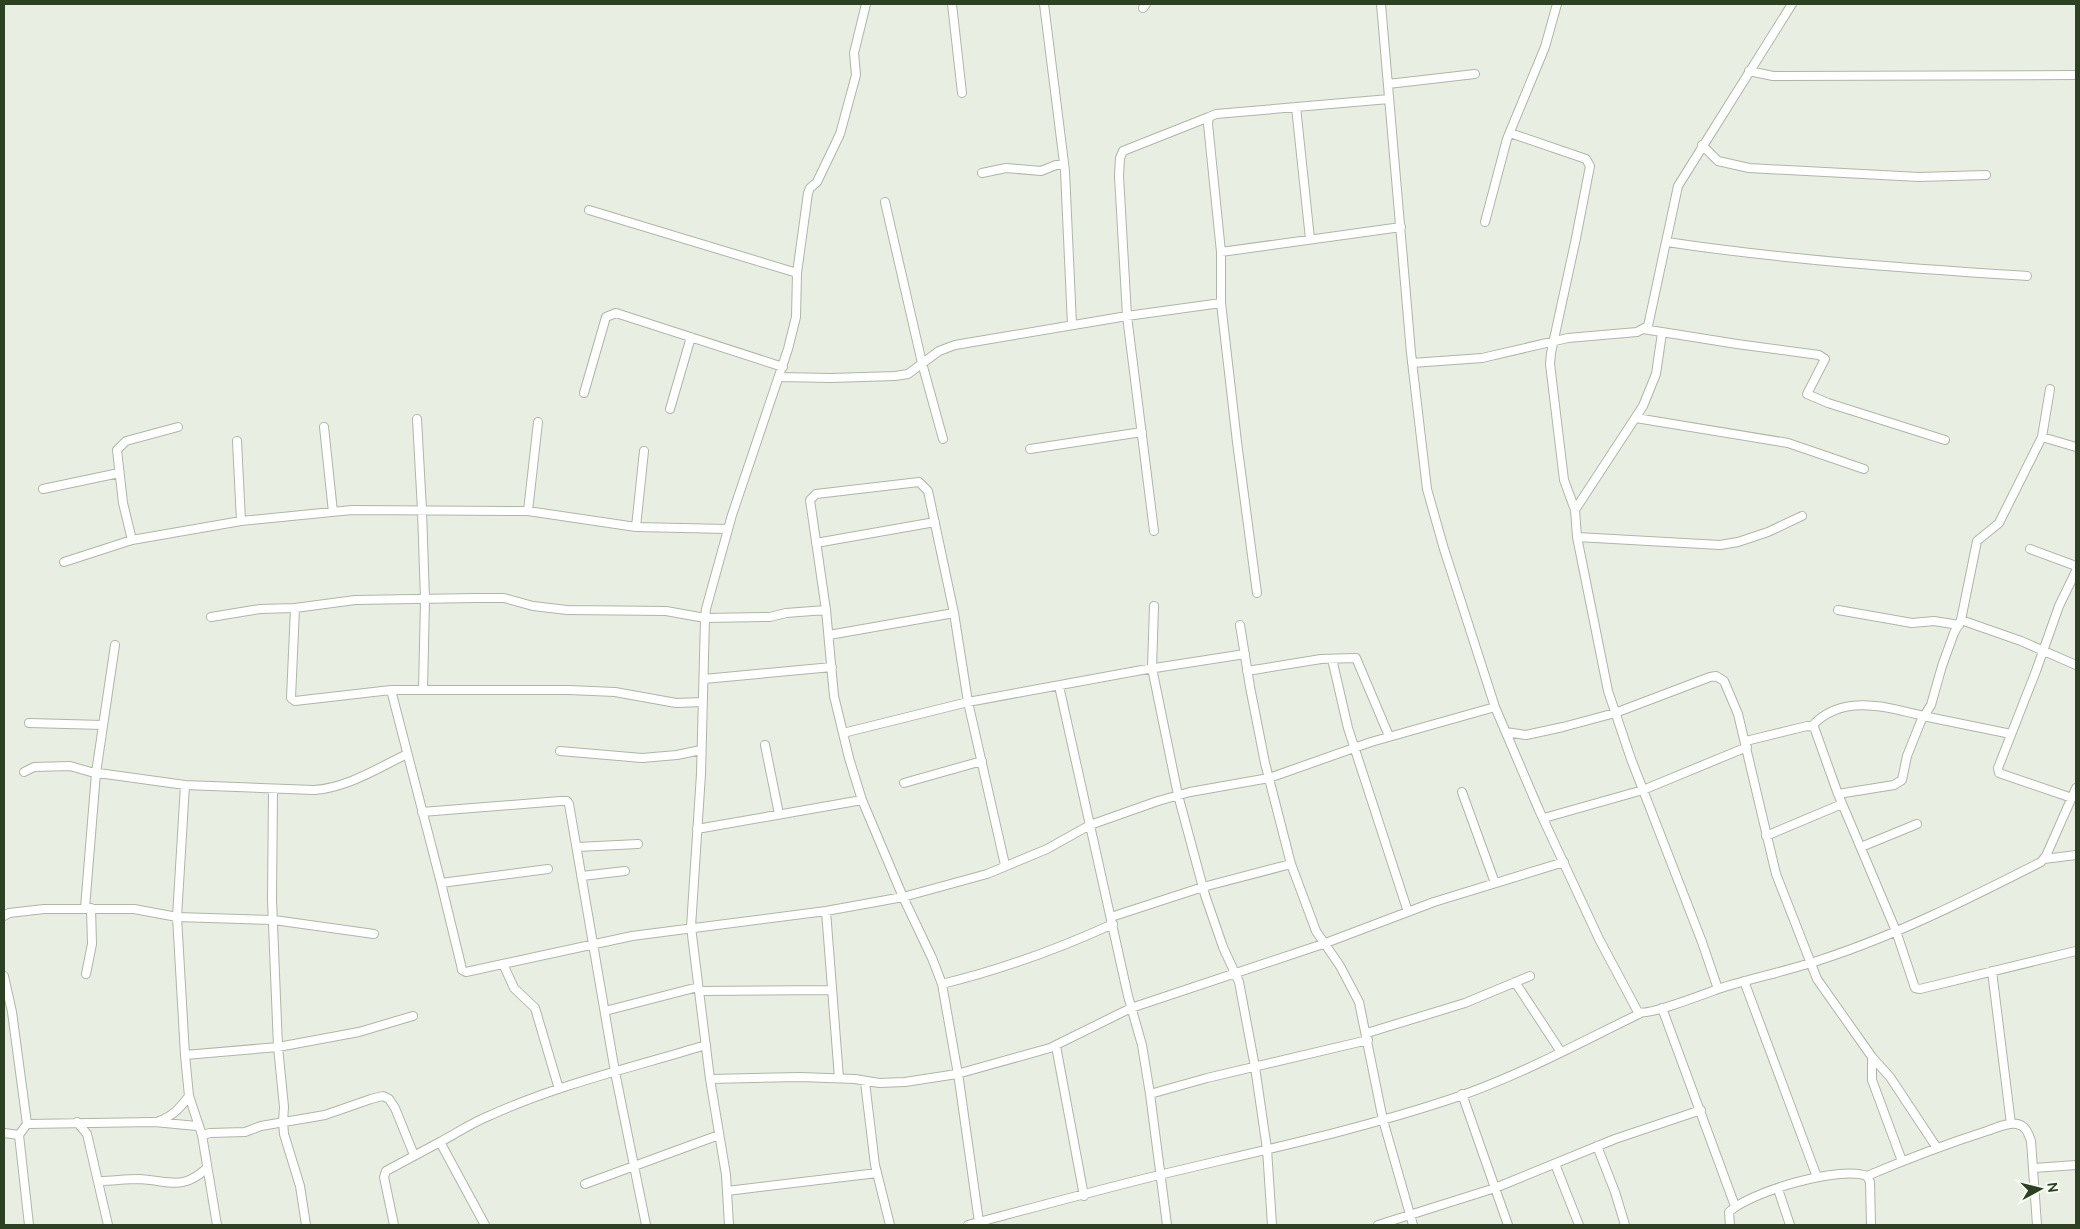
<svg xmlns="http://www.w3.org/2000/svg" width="2080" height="1229" font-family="Ubuntu,sans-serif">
	<rect width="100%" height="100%" fill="#e9eee3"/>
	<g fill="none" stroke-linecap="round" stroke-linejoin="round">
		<defs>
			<path id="minor" d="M952,4L962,93
				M1044,4L1065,171L1072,325
				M1381,4L1411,353L1427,489L1444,549L1495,707L1539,810L1599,939L1638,1012C1648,1016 1704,994 1718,989C1752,978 1788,971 1823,959C1899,934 1970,898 2041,862L2046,856L2076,788
				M1143,8L1146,4
				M1749,71L1773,76L2076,75
				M1388,84L1475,74
				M1296,107L1310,239
				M1510,133L1586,159L1590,166L1576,238L1551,353L1550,364L1564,480L1575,510L1577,537L1608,691L1631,759L1702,942L1718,989
				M1702,145L1718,161L1749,168L1919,177L1986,175
				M982,173L1006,168L1041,171L1056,165H1064
				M885,202L922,363L943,439
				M589,210L797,273
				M1485,222L1507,139L1545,47L1557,4
				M1667,242C1786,260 1907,268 2027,276
				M1221,252L1208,124L1209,117L1216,114L1389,99
				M1643,329L1737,344L1819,355L1825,359L1807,394L1828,403L1945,440
				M1412,363L1482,358L1568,338L1637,332L1648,326L1678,186L1792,4
				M780,377L831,378L895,376L908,374L939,351L955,345L1127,316L1221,303
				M584,393L606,317L616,313L783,367
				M670,409L691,337
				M1636,418L1788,443L1864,469
				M417,419L422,510L425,600L423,690
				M324,427L333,512
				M2042,437L2050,389
				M237,441L241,521
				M1030,449L1142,432
				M43,489L119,473
				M1575,510L1643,406L1656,374L1662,333
				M528,511L538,422
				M636,527L644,451
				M1154,531L1127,316L1119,176L1120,158L1123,151L1209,117
				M1577,537L1720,545L1738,542L1768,532L1802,516
				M132,540L123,503L117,450L126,441L178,427
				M816,543L935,522
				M2030,549L2076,566
				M64,562L132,540L241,521L352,510L528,511L636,527L728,529
				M1257,593L1237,442L1221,303V252L1401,227
				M1154,606L1152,668L1178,795L1205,895L1223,947L1239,982L1255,1067L1267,1149L1272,1225
				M295,608L291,698L295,701L391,690H569L615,692L676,703L703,702
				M1838,610L1912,623L1934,621L1959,625
				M211,617L260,609L295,608L355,600L476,598H504L533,606L567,610L666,611L705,618L770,617L786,613L826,610
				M1961,620L2021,641L2076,665
				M1240,625L1250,687L1265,763L1291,864L1316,931L1340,966L1359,1002L1383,1120L1413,1225
				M829,635L954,613
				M1332,659L1348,728L1408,912
				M1247,671L1321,659L1356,658L1389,736
				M704,679L832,667
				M1059,686L1128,996L1142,1045L1150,1094L1167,1225
				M391,690L441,883L461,965L462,970L466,972L632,936L826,911L903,897L987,874L1047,849L1090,825L1158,801L1190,792L1269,778L1371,742L1495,707
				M29,723L103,725
				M1812,726C1843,692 1890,708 1928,717C1956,723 1983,728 2011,734
				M1506,732L1526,735L1563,727L1615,713L1710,677L1716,676L1724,681L1738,714L1776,874L1817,979L1872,1057L1890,1077L1937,1148
				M843,733L968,702L1142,670L1245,654
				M1746,741L1807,726L1814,727L1838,794L1896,931L1915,988L1920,989L2076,951
				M765,745L779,814
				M560,751L642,758L677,755L701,750
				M24,772L34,767L70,766L91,772L185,785L314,790C347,788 378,768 407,754
				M904,783L982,761
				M185,785L177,917L185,1055L189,1096L202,1135L217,1225
				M273,789L272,900L278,1047L284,1107L283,1122L284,1134L300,1186L306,1225
				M1462,792L1495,883
				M1838,794L1894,785L1902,780L1907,756L1921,721L1931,705L1942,666L1954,633L1961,620L1977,541L1999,523L2042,437L2076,447
				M2072,798L1999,773L1998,768L2036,671L2059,606L2076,571
				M422,812L560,801H567L569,804L615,1072L646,1225
				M1544,818L1643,790L1747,747
				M697,829L862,800
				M1766,836L1842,804
				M577,847L638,844
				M1861,847L1917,824
				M2044,859L2076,855
				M582,876L625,871
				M441,883L548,869
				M85,908L96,773L115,645
				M826,911L839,1078
				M4,916L9,913L44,909H134L177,917L274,920L374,934
				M1111,917L1203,887L1291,864
				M503,964L514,988L535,1008L559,1089
				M1992,971L2011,1124
				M86,974L92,944L91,908
				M4,976L12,1012L27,1124L19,1135L29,1225
				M1744,981L1817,1177
				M1515,982L1561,1052
				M942,984C1000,970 1058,949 1113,924
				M699,991L832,990
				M1662,1008L1735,1206
				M605,1011L698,987
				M1367,1033L1465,1003L1530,976
				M1056,1046L1084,1196
				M185,1055L278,1047L359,1032L413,1016
				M1872,1057V1080L1902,1161
				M710,1079L800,1077L855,1079L879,1083L905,1082L957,1074L1050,1048L1131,1008L1323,944L1434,902L1564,862
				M865,1082L875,1165L890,1225
				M1150,1094L1207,1078L1368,1040
				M1462,1094L1508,1225
				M159,1121C173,1116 180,1108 189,1096
				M77,1122L87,1134L108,1225
				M27,1124L154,1122L197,1126
				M4,1133L19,1135
				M202,1135L210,1133L245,1132L261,1126L325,1115L371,1099L383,1096L389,1099L395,1108L414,1155
				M440,1142C457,1133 473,1122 491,1115C560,1084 634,1067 706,1045
				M1597,1146L1615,1192L1625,1225
				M1555,1164L1579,1225
				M2034,1168L2076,1165
				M1867,1176C1907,1159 1946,1144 1987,1131C1996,1128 2008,1122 2017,1124C2026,1126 2028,1133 2031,1141L2037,1225
				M99,1181C112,1181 125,1179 138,1179C169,1180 181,1192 207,1168
				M585,1184L719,1135
				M1778,1189L1790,1225
				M727,1191L877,1173
				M979,1222L959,1080L942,984L932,958L903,897L862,800L849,758L834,696L826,610L810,500L816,494L919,482L928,491L954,613L968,702L1005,865
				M394,1225L384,1177L386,1171L440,1142L485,1225
				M729,1225L726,1175L710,1079L691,927L701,774L705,618L706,609L732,515L788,349L796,317L797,273L808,193L810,188L817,182L840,134L856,75L854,53L866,4
				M968,1225C1028,1209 1087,1193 1147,1178C1249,1153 1352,1132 1451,1099C1517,1077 1579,1043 1641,1013
				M1378,1225L1495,1188L1615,1139L1701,1110
				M1730,1225L1729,1212C1750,1192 1840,1165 1867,1176L1870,1182L1871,1225"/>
		</defs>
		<use href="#minor" stroke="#adb7a5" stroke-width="10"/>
		<use href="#minor" stroke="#fff" stroke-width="8"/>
	</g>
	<rect width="2080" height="1229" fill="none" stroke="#2c4121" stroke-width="10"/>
	<g transform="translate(2040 1189) rotate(83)" stroke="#f7faf4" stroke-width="4" paint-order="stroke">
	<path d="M0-4L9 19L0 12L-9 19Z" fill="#2c4121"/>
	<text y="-8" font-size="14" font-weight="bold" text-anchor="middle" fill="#2c4121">N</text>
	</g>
</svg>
